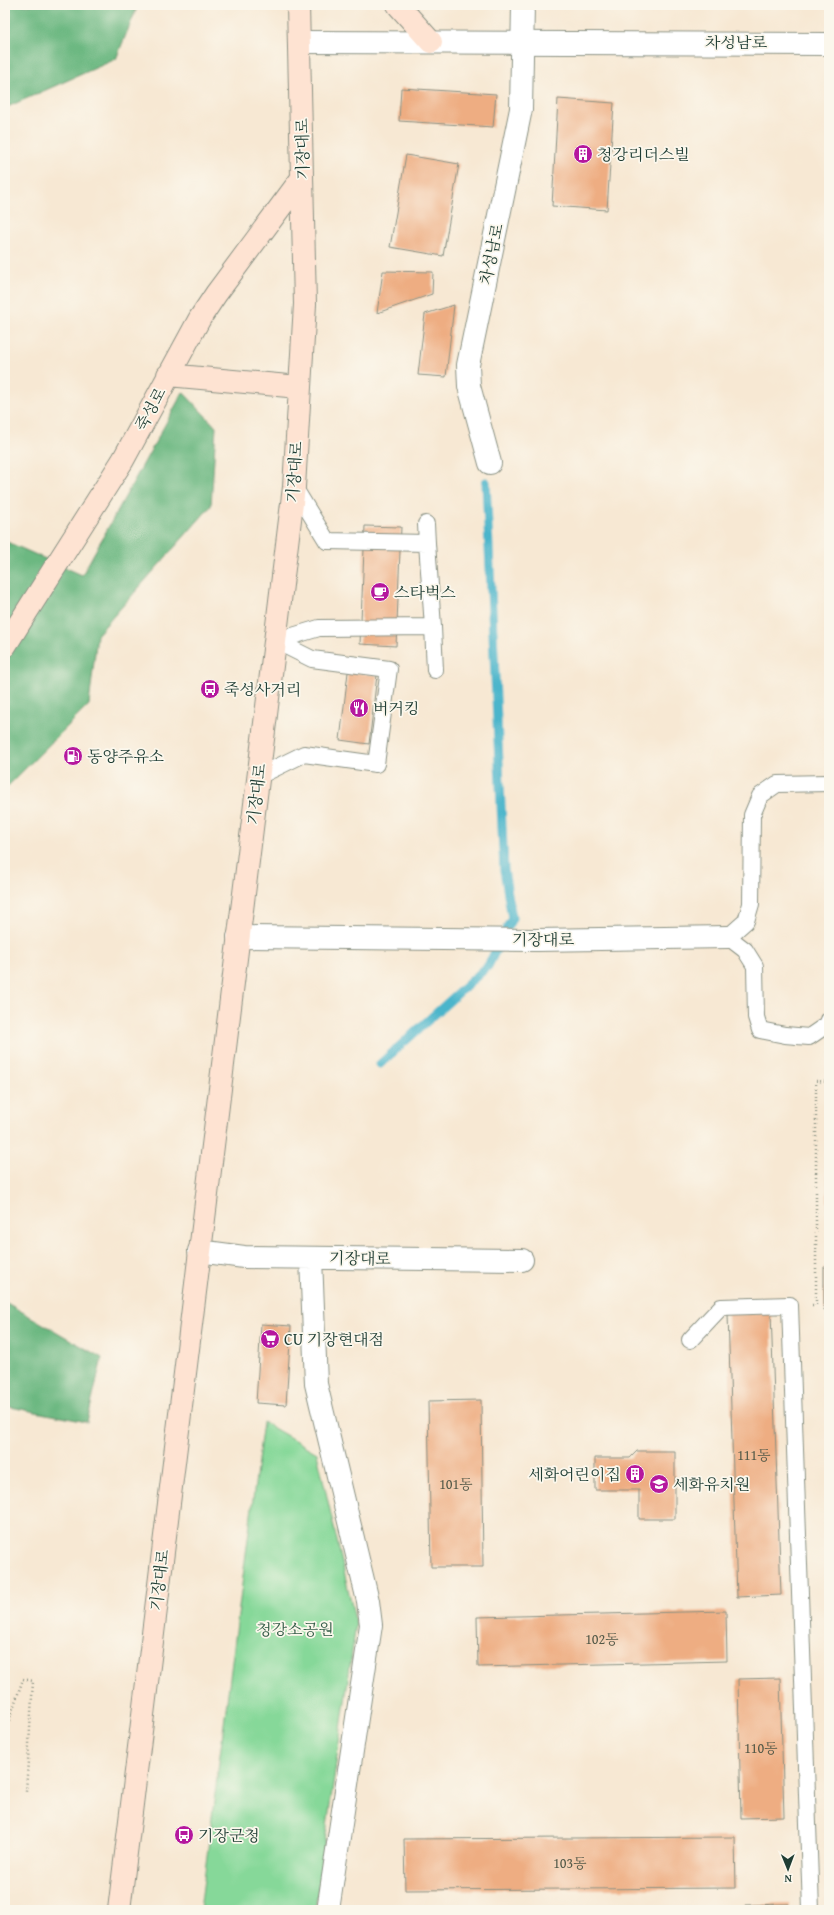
<svg xmlns="http://www.w3.org/2000/svg" width="834" height="1915" font-family="'Gentium Book Plus','Noto Serif KR',serif">
	<rect width="100%" height="100%" fill="#fbf7ec"/>
	<filter id="ink" filterUnits="userSpaceOnUse"><feTurbulence type="fractalNoise" baseFrequency=".025" numOctaves="2"/><feDisplacementMap in="SourceGraphic" scale="8" xChannelSelector="R" yChannelSelector="G"/><feConvolveMatrix kernelMatrix="1 2 1 2 8 2 1 2 1" color-interpolation-filters="sRGB"/></filter>
	<filter id="wash" filterUnits="userSpaceOnUse"><feTurbulence type="fractalNoise" baseFrequency=".012" numOctaves="4" result="noise"/><feDisplacementMap in="SourceGraphic" scale="16" xChannelSelector="R" yChannelSelector="G"/><feGaussianBlur stdDeviation="0.9" result="paint"/><feColorMatrix in="noise" values="0 0 0 0 0 0 0 0 0 0 0 0 0 0 0 0 0 1.4 0 .05"/><feComposite in="paint" operator="in"/></filter>
	<g filter="url(#wash)">
		<rect width="100%" height="100%" fill="#f7e8d3"/>
		<path fill="#86d899" stroke="#528a66" d="M263,1422L317,1453L356,1624L315,1910H200Z"/>
		<path fill="#6cb881" stroke="#467a5a" d="M5,5H138L116,59L5,108Z
			M183,392L216,427L211,506L97,635L89,705L5,789V541L82,575Z
			M5,1302L102,1358L87,1422L5,1406Z"/>
		<g fill="none" stroke-linecap="round" stroke-linejoin="round">
			<path stroke="#4cb5cb" stroke-width="9" d="M380,1064L488,966L512,918L504,870L486,482"/>
		</g>
		<g id="blocks">
			<path fill="#eead82" d="M401,88L496,94L493,127L399,121Z
				M558,99L614,103L607,210L552,206Z
				M406,155L459,164L443,256L390,247Z
				M383,271L433,272L432,294L377,313Z
				M454,305L446,377L418,375L425,314Z
				M365,526L401,527L396,646L360,644Z
				M348,672L377,675L369,744L340,740Z
				M827,1172H829V1310H824V1267H827Z
				M771,1312L781,1595L737,1597L728,1314Z
				M261,1324L291,1326L286,1405L256,1403Z
				M481,1400L483,1567H431L428,1401Z
				M637,1451H675V1519H639V1490H595V1458H630Z
				M726,1611L727,1661L478,1667L477,1617Z
				M780,1678L784,1817L741,1818L738,1679Z
				M735,1837L736,1888L405,1890L404,1839Z
				M789,1904V1910H746V1905Z"/>
		</g>
	</g>
	<g filter="url(#ink)">
		<use href="#blocks" fill-opacity="0" stroke="#8b9284" stroke-width="1"/>
		<g fill="none" stroke-linecap="round" stroke-linejoin="round">
			<defs>
				<path id="service" d="M426,524L427,543
					M433,627L435,670
					M276,641L319,628L433,627L427,543L327,541L294,487
					M259,776L304,754L376,764L389,669L312,659L276,641
					M829,783L777,784L760,796L752,815L751,904L746,921L728,937L745,950L755,966L756,1017L760,1030L785,1035L809,1037L828,1024L829,1020
					M690,1340L721,1307L790,1305L811,1910"/>
				<path id="minor" d="M490,463L469,386L468,365L521,109L523,5
					M238,937L537,940L728,937
					M199,1251L244,1257L522,1260
					M311,1258L316,1384L368,1601L371,1625L328,1910"/>
				<path id="tertiary" d="M300,42L829,44"/>
				<path id="secondary" d="M398,5L431,42
					M168,375L299,387
					M5,646L123,460L200,318L216,294L302,178
					M119,1910L294,487L305,304L298,5"/>
			</defs>
			<use href="#service" stroke="#8b9284" stroke-width="18"/>
			<use href="#minor" stroke="#8b9284" stroke-width="24"/>
			<use href="#tertiary" stroke="#8b9284" stroke-width="24"/>
			<use href="#secondary" stroke="#8b9284" stroke-width="24"/>
			<path stroke="#8b9284" stroke-width="2.5" stroke-dasharray="1 3" stroke-linecap="butt" d="M812,1305H816V1081L829,1082
				M5,1732L23,1679L33,1681L26,1792"/>
			<use href="#service" stroke="#fff" stroke-width="16"/>
			<use href="#minor" stroke="#fff" stroke-width="22"/>
			<use href="#tertiary" stroke="#fff" stroke-width="22"/>
			<use href="#secondary" stroke="#fee3d2" stroke-width="22"/>
		</g>
	</g>
	<defs>
		<symbol id="building-disc" viewBox="-11 -11 22 22"><circle r="9.5" fill="#b5179e" stroke="#fbf7ec"/><path d="M-4-6H4V6H1V3H-1V6H-4ZM-2.5-4.3h1.7v1.8h-1.7ZM.8-4.3h1.7v1.8H.8ZM-2.5-1h1.7V.8h-1.7ZM.8-1h1.7V.8H.8Z" fill="#fff"/></symbol>
		<symbol id="cafe-disc" viewBox="-11 -11 22 22"><circle r="9.5" fill="#b5179e" stroke="#fbf7ec"/><path d="M-5.5-4.5H6V0H3Q3 3.5 0 3.5H-2.5Q-5.5 3.5-5.5 0ZM3-3.2v2h1.7v-2ZM-6 4.5H4V6H-6Z" fill="#fff"/></symbol>
		<symbol id="bus-disc" viewBox="-11 -11 22 22"><circle r="9.5" fill="#b5179e" stroke="#fbf7ec"/><path d="M-5-6H5V4H4V6H2V4H-2V6H-4V4H-5ZM-3.5-4V0h7V-4ZM-3.5 1.2v1.5H-2V1.2ZM2 1.2v1.5H3.5V1.2Z" fill="#fff"/></symbol>
		<symbol id="restaurant-disc" viewBox="-11 -11 22 22"><circle r="9.5" fill="#b5179e" stroke="#fbf7ec"/><path d="M-5-6h1v4h1v-4h1v4h1v-4h1v5L-1.5 .5V6h-2V.5L-5-1ZM5-6V6H3V1.5H1.5Q1.5-4 5-6Z" fill="#fff"/></symbol>
		<symbol id="fuel-disc" viewBox="-11 -11 22 22"><circle r="9.5" fill="#b5179e" stroke="#fbf7ec"/><path d="M-5.5-6h7V0h2V4h1.3V-2.5L3-4.5l.8-.8L6-3V5H2.5V1h-1V6h-7ZM-4.2-4.7v3.2H.2V-4.7Z" fill="#fff"/></symbol>
		<symbol id="supermarket-disc" viewBox="-11 -11 22 22"><circle r="9.5" fill="#b5179e" stroke="#fbf7ec"/><path d="M-6-5.5h2.5l.6 2H6L4.5 2H-2.5L-4.4-4H-6ZM-1.5 3.2a1.3 1.3 0 1 0 .1 0ZM3 3.2a1.3 1.3 0 1 0 .1 0Z" fill="#fff"/></symbol>
		<symbol id="school-disc" viewBox="-11 -11 22 22"><circle r="9.5" fill="#b5179e" stroke="#fbf7ec"/><path d="M0-5L7-2L0 1L-7-2ZM-4 1L0 2.5L4 1V4Q0 6-4 4Z" fill="#fff"/></symbol>
	</defs>
	<g fill-rule="evenodd">
		<use href="#building-disc" x="572" y="143" width="22" height="22"/>
		<use href="#cafe-disc" x="369" y="581" width="22" height="22"/>
		<use href="#bus-disc" x="199" y="678" width="22" height="22"/>
		<use href="#restaurant-disc" x="348" y="697" width="22" height="22"/>
		<use href="#fuel-disc" x="62" y="745" width="22" height="22"/>
		<use href="#supermarket-disc" x="259" y="1328" width="22" height="22"/>
		<use href="#building-disc" x="624" y="1463" width="22" height="22"/>
		<use href="#school-disc" x="648" y="1473" width="22" height="22"/>
		<use href="#bus-disc" x="173" y="1824" width="22" height="22"/>
	</g>
	<g text-anchor="middle" stroke-width="3.5" stroke-linejoin="round" paint-order="stroke">
		<g font-size="14" fill="#535948">
			<text x="754" y="1460">111동</text>
			<text x="456" y="1489">101동</text>
			<text x="602" y="1644">102동</text>
			<text x="761" y="1753">110동</text>
			<text x="570" y="1868">103동</text>
		</g>
		<g font-size="16" fill="#1f3d34" stroke="#fbf7ec">
			<text x="736" y="48">차성남로</text>
			<text transform="translate(302 149) rotate(-91)" y="6">기장대로</text>
			<text transform="translate(491 254) rotate(-78)" y="6">차성남로</text>
			<text transform="translate(150 409) rotate(-62)" y="6">죽성로</text>
			<text transform="translate(294 472) rotate(-86)" y="6">기장대로</text>
			<text transform="translate(256 794) rotate(-83)" y="6">기장대로</text>
			<text x="543" y="945">기장대로</text>
			<text transform="translate(360 1258) rotate(1)" y="6">기장대로</text>
			<text transform="translate(159 1580) rotate(-83)" y="6">기장대로</text>
		</g>
		<g font-size="16" fill="#1f3d34" stroke="#fbf7ec" text-anchor="start">
			<text x="597" y="160">청강리더스빌</text>
			<text x="394" y="598">스타벅스</text>
			<text x="224" y="695">죽성사거리</text>
			<text x="373" y="714">버거킹</text>
			<text x="87" y="762">동양주유소</text>
			<text x="284" y="1345">CU 기장현대점</text>
			<text x="621" y="1480" text-anchor="end">세화어린이집</text>
			<text x="673" y="1490">세화유치원</text>
			<text x="198" y="1841">기장군청</text>
		</g>
		<g font-size="16" fill="#345c48" stroke="#fbf7ec">
			<text x="295" y="1635">청강소공원</text>
		</g>
	</g>
	<rect width="834" height="1915" fill="none" stroke="#fbf7ec" stroke-width="20"/>
	<g transform="translate(788 1869) rotate(179)" stroke="#fbf7ec" stroke-width="3" paint-order="stroke">
	<path d="M0-3L7 15L0 10L-7 15Z" fill="#1f3d34"/>
	<text y="-6" font-size="11" font-weight="bold" text-anchor="middle" fill="#1f3d34">N</text>
	</g>
</svg>
